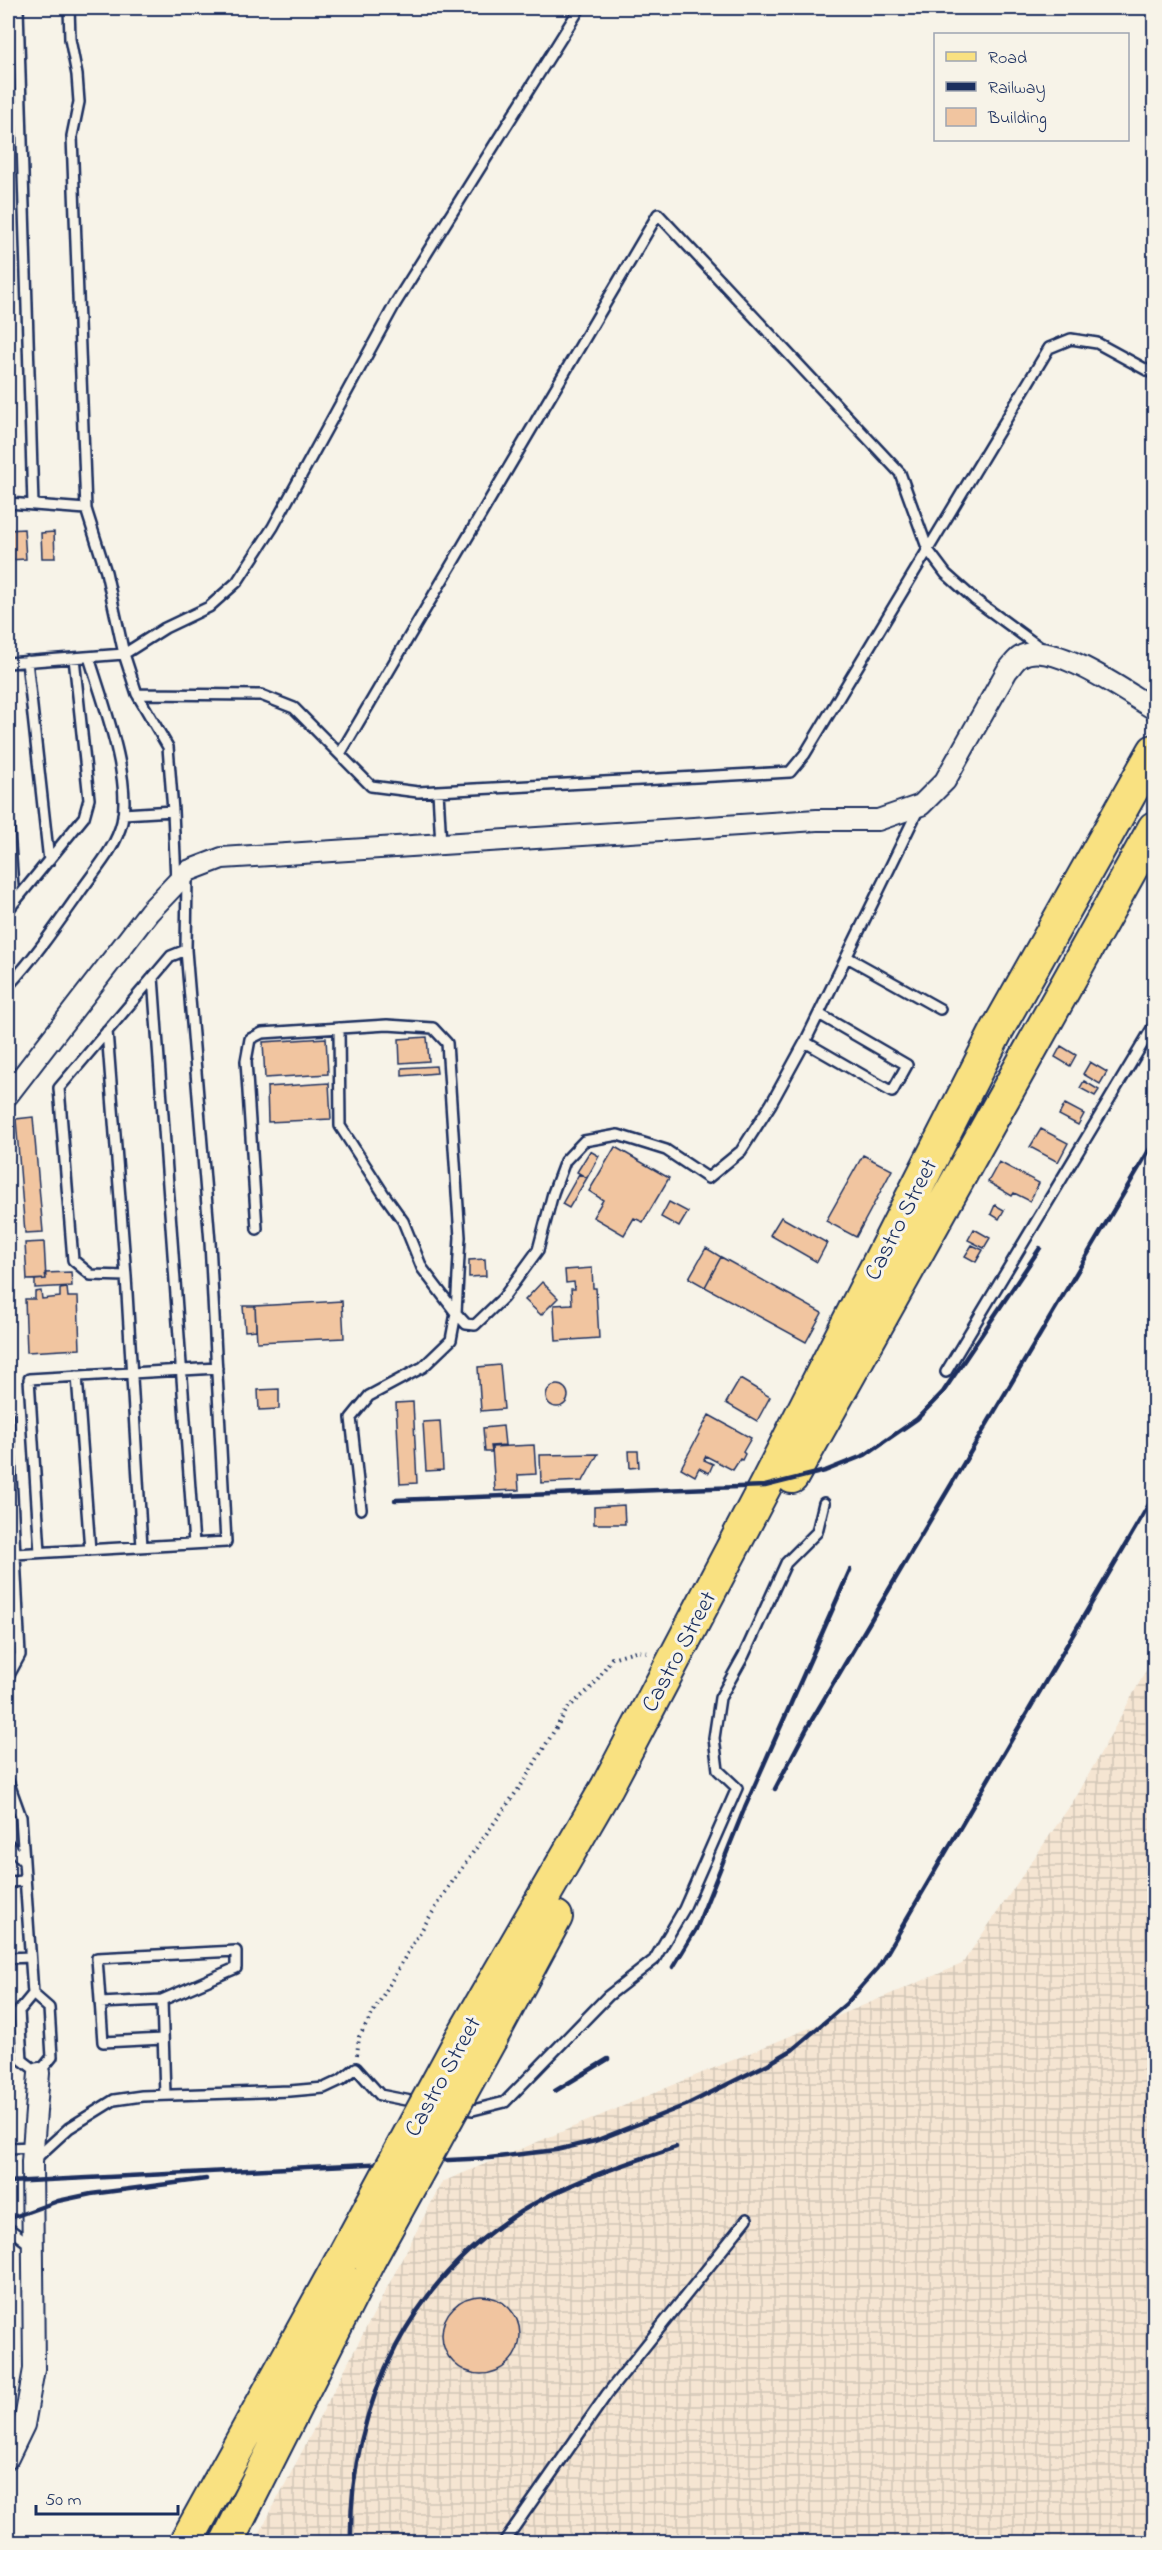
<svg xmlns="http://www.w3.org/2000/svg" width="1162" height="2550" font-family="'Indie Flower',sans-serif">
	<defs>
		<pattern id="industrial-grid" width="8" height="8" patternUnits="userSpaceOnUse" patternTransform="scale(1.5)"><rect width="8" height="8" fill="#f5e5d2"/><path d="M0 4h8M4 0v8" fill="none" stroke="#d1c5b7"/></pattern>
	</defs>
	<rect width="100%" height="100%" fill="#f7f3e8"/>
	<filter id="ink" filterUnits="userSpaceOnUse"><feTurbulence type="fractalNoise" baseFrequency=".0167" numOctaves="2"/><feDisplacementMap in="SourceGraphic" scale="12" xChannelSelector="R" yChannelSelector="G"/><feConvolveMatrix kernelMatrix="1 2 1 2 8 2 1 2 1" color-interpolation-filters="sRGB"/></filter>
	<g filter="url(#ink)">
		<path fill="url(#industrial-grid)" d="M1154,1656V2542H255L442,2182L962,1964L1078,1794Z"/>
		<path fill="#f1c5a0" stroke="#1b2f5e" stroke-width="1.5" d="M24,529L26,559L8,560V530Z
			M54,532L55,558H42L41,533Z
			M427,1037L429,1061L400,1063L399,1039Z
			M326,1038L328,1074L265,1078L263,1042Z
			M1061,1046L1076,1055L1070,1066L1055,1057Z
			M1090,1062L1107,1072L1100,1084L1083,1074Z
			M436,1066L437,1073L402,1076V1068Z
			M1084,1081L1099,1090L1095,1096L1080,1088Z
			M329,1083L331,1119L268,1122L267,1087Z
			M1065,1104L1084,1114L1078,1125L1059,1115Z
			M33,1117L43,1232L25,1233L16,1119Z
			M1041,1129L1068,1143L1058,1162L1030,1147Z
			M615,1147L669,1178L643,1222L634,1218L624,1235L593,1217L603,1200L589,1191Z
			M590,1151L599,1156L587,1178L577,1172Z
			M863,1155L892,1170L856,1237L826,1221Z
			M999,1162L1039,1183L1030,1201L1014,1193L1012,1196L988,1182Z
			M579,1174L587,1178L569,1208L562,1204Z
			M669,1202L688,1212L679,1227L661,1217Z
			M995,1205L1004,1210L999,1219L991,1214Z
			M781,1217L827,1243L817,1262L770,1235Z
			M974,1229L990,1238L984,1248L968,1240Z
			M44,1242L46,1279L27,1280L25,1243Z
			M972,1245L983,1250L976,1262L965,1256Z
			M706,1248L721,1257L705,1287L689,1278Z
			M721,1257L822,1313L806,1342L705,1287Z
			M485,1259L486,1276L469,1277V1260Z
			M592,1268L593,1288H596L599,1338L556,1341L554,1305L572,1304L571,1289H575L574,1282L566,1283L565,1270Z
			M71,1272L72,1286L35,1288V1280L46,1279L45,1273Z
			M542,1282L558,1298L541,1315L525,1300Z
			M67,1288L68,1297H78L80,1349L27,1352L25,1299H35V1292L41,1291L42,1299L60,1297V1289Z
			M342,1301L344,1338L257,1342L255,1306Z
			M243,1306H255L256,1330L245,1331Z
			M500,1365L504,1409L481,1411L478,1367Z
			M740,1379L770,1397L757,1421L726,1403Z
			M546 1396a11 11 0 1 1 22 0a11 11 0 1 1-22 0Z
			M279,1389V1409L259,1410L258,1390Z
			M413,1402L417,1483L400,1484L396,1403Z
			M709,1415L751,1438L743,1452L745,1454L742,1460L740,1459L733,1470L706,1456L704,1460L713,1464L709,1473L699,1468L695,1476L681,1468Z
			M440,1421L443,1470L426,1471L423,1422Z
			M503,1426L505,1445L491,1446L492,1452H485L483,1428Z
			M534,1445L536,1474L518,1475L519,1490L495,1491L492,1447Z
			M629,1451H638L639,1467L630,1468Z
			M598,1454L583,1481L541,1483L540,1455Z
			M624,1505L625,1524H594V1507Z
			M442 2335a39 39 0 1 1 78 0a39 39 0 1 1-78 0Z"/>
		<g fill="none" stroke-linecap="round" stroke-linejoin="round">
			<defs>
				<path id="service" d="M18,8L33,505
					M69,8L70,39L77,75L79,102L72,136L86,509
					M8,503L86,509L106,572L124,654L165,628L209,607L237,582L273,527L395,304L580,8
					M27,661L49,861
					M8,663L124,654L137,694L261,695L294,708L371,786L418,792L790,772L805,754L1049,348L1071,339L1097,343L1154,374
					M137,694L168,747L173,811
					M340,754L658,214L900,473L928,550L946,574L974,599L1042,649
					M438,791L441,845
					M123,814L173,811L176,881
					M8,815L14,902
					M8,910L84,817L89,799L74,658
					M186,950L187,875
					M847,957L940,1009
					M153,977L194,1544
					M8,986C36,956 59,922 83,888C97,868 116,847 122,822C132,777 102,700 89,657
					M819,1014L907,1065L892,1092L805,1042C843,964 881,886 919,808
					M339,1028L340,1126L383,1193L403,1221L422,1268L456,1313L451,1340L423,1367L369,1396L351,1418L361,1509
					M107,1031L126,1276
					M257,1229L246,1061L250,1039L262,1033L387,1025L433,1028L447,1043L460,1237L456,1313L466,1324L475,1325L503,1298L538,1250L553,1193L565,1161L584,1141L618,1135L666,1150L708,1178L741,1151L771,1104L805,1042
					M946,1372L1154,1025
					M77,1376L90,1550
					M8,1416L20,1655L8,1677
					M40,1552L29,1379L217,1368
					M15,1554L226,1542L210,1242L186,950L171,956L59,1088L73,1260L91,1275L126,1276L142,1547
					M8,1781L21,1817L33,1994L19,2011L22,2060L39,2073L52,2057L49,2008L33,1994
					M8,1844L24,1862
					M8,1882L25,1881
					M8,1958L30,1957
					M100,2003L162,2000
					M163,2039L103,2042L97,1958L236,1951V1968L162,2000L165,2095
					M459,2108L473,2110L505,2102L608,1996L654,1960L684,1909L737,1788L718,1770L714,1738L720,1698L744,1655L786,1563L817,1532L824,1503
					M8,2148L33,2147
					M34,2160L69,2128L114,2100L142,2096L290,2091L324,2088L341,2080L356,2068L380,2095L421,2103
					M8,2228L32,2246
					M504,2542L607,2394L747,2219"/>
				<path id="minor" d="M8,1095L149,912L188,871L222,858L817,820H878L921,805L945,781L1007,671C1011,667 1015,660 1020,657C1050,637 1127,693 1154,709
					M8,2458L24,2425L34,2369L32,2162L39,2073"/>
				<path id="primary" d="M792,1477L1154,828
					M491,2038L556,1917
					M461,2039L607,1787L765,1486L996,1032L1154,751
					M186,2542L341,2261
					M227,2542L369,2260"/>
			</defs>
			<use href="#service" stroke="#1b2f5e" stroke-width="14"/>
			<use href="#minor" stroke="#1b2f5e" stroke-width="24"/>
			<use href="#primary" stroke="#1b2f5e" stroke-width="36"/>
			<path stroke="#1b2f5e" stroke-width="4" stroke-dasharray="1.5 4.5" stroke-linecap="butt" d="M357,2055L359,2037L415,1940L454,1879L522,1784L568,1708L592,1687L612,1658L635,1651L650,1653"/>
			<use href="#service" stroke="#f7f3e8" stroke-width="9"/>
			<use href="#minor" stroke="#f7f3e8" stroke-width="20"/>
			<use href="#primary" stroke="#f9e181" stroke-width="32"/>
			<path stroke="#1b2f5e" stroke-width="4.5" d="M395,1500L765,1486L825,1471L865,1455L917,1419L943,1392L1040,1248
				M775,1789L807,1728L1154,1142
				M673,1967L696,1929L745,1807L850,1570
				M555,2091L608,2059
				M8,2182L489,2158L556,2150L595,2141L686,2105L768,2064L792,2050L846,2004L878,1968L1154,1496
				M8,2219L58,2201L91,2194L206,2179
				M351,2542C348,2404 413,2270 537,2202C581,2178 628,2163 676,2147"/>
			<defs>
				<path id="primary-bridge" d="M369,2260L491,2038
					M341,2261L461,2039"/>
			</defs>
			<use href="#primary-bridge" stroke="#1b2f5e" stroke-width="36" stroke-linecap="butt"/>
			<use href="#primary-bridge" stroke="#f9e181" stroke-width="32"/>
		</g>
	</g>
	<g text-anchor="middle" stroke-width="6" stroke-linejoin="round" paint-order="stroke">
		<g font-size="24" fill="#1b2f5e" stroke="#f7f3e8">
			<text transform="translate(900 1219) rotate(-63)" y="8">Castro Street</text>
			<text transform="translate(678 1651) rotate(-62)" y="8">Castro Street</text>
			<text transform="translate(442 2076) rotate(-61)" y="8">Castro Street</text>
		</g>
	</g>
	<rect width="1162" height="2550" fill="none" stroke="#f7f3e8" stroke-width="30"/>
	<rect x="15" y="15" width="1132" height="2520" fill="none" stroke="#1b2f5e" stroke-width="2" filter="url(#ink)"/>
	<rect x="934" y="33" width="195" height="108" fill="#f7f3e8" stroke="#9fa5b1" stroke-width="1.5"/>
	<rect x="946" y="52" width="30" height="9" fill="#f9e181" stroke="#9fa5b1" stroke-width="1.5"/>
	<text x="988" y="63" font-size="18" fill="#1b2f5e">Road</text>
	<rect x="946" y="82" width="30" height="9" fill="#1b2f5e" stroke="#9fa5b1" stroke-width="1.5"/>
	<text x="988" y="93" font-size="18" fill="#1b2f5e">Railway</text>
	<rect x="946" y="108" width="30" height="18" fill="#f1c5a0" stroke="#9fa5b1" stroke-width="1.5"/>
	<text x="988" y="123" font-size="18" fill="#1b2f5e">Building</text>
	<path d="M36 2505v9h142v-9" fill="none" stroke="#1b2f5e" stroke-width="3"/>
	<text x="45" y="2505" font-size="18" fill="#1b2f5e" stroke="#f7f3e8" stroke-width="4.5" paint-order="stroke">50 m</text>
</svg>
